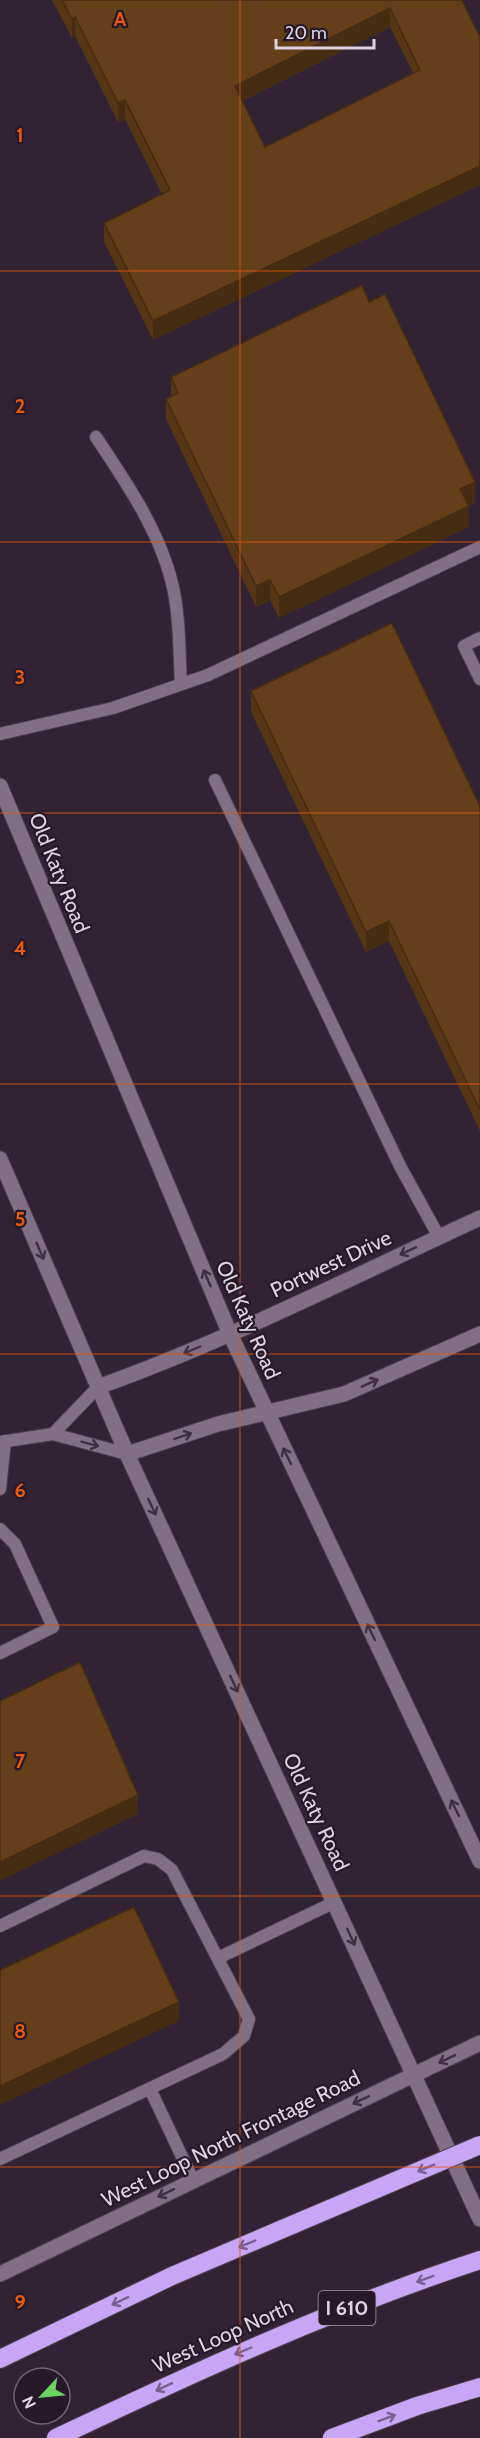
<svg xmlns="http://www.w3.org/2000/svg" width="480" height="2438" font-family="Cabin,sans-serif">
	<rect width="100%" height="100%" fill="#312334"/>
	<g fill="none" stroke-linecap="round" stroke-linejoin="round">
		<defs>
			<path id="service" d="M96,437C126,482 159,530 172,583C180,616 179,651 181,684
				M480,638L464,646L480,679
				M0,734L113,708L208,675L480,547
				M215,780L400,1166L439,1237
				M53,1434L98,1387
				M0,1442L53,1434L127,1454
				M0,1489L5,1441
				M0,1529L15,1544L53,1627L0,1653
				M0,1926L144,1856L158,1859L172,1870L249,2019L244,2036L223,2054L0,2159
				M218,1958L335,1902
				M150,2089L193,2180"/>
			<path id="minor" d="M98,1387C229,1340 354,1276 480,1218
				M127,1454L218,1424L344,1394L480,1334"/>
			<path id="secondary" d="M0,786L230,1334L480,1861
				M0,1159L127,1454L480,2219
				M0,2274L480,2043"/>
			<path id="motorway" d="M0,2359L172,2276
				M56,2438C195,2372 334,2308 480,2260
				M332,2438L417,2406L480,2387"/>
		</defs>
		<use href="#service" stroke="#4c404f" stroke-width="14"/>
		<use href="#minor" stroke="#4c404f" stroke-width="17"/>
		<use href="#secondary" stroke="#4c404f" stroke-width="17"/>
		<use href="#motorway" stroke="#4c404f" stroke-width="20"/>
		<use href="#service" stroke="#817085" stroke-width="12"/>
		<use href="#minor" stroke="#817085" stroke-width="15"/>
		<use href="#secondary" stroke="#817085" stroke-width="15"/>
		<use href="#motorway" stroke="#c9a6f5" stroke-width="18"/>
		<defs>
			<path id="motorway-bridge" d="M172,2276L480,2145"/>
		</defs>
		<use href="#motorway-bridge" stroke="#4c404f" stroke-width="20" stroke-linecap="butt"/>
		<use href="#motorway-bridge" stroke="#c9a6f5" stroke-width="18"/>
	</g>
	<path fill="#563616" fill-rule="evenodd" d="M52,0H462L480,37V185L153,340L104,242V223L162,194L125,119L118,122L75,36L72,38ZM390,27L413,73L265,147L242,101Z
		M369,302L475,503L469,506V527L279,618L270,600L256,607L166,419V399L171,396V377Z
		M251,691L480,806V1131L389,941L366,952L251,712Z"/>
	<path fill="#462c12" d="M390,8V27L235,104V86Z
		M75,17V36L72,38V19Z
		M125,100V119L118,122V103Z
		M480,166V185L153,340V321Z
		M475,482V503L460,510V489Z
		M469,506V527L279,618V597Z
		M270,580V600L256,607V586Z
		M389,921V941L366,952V932Z
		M138,1795V1814L0,1881V1862Z
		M179,2002V2021L0,2105V2086Z"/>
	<path fill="#643f19" stroke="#462c12" stroke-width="1.5" fill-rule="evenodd" d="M62,0H462L480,37V166L153,321L104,223L170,190L125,100L118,103L75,17L72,19ZM390,8L420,70L265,147L235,86Z
		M362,285L369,302L385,294L475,482L460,489L469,506L279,597L270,580L256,586L166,399L178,393L171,377Z
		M392,623L480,806V1110L389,921L366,932L251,691Z
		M80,1662L138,1795L0,1862V1701Z
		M134,1907L179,2002L0,2086V1970Z"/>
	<defs><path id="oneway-shaft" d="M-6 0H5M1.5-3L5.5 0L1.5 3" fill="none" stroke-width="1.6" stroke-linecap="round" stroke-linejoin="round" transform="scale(1.5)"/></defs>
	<g stroke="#3e2f41">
		<use href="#oneway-shaft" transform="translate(40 1251) rotate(67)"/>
		<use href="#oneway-shaft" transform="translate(408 1251) rotate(155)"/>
		<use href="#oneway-shaft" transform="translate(207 1278) rotate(-113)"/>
		<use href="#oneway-shaft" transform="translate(192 1350) rotate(157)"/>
		<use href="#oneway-shaft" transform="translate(370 1383) rotate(-24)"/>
		<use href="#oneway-shaft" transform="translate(183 1436) rotate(-18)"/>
		<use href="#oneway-shaft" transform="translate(90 1444) rotate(15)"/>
		<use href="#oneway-shaft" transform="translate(287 1456) rotate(-116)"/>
		<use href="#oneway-shaft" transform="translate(152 1507) rotate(65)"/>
		<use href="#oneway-shaft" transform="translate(371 1632) rotate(-116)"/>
		<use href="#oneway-shaft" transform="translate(234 1684) rotate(65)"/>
		<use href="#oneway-shaft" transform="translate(455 1808) rotate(-116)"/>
		<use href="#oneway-shaft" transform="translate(351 1937) rotate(65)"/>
		<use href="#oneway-shaft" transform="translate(447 2059) rotate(154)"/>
		<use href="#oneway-shaft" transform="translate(361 2100) rotate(155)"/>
		<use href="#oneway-shaft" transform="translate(166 2193) rotate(154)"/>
	</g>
	<g stroke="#786090">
		<use href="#oneway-shaft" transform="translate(426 2168) rotate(157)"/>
		<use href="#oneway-shaft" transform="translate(247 2244) rotate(157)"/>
		<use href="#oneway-shaft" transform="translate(425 2279) rotate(160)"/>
		<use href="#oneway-shaft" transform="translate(120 2301) rotate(154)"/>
		<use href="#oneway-shaft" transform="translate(243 2351) rotate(157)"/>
		<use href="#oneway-shaft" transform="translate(164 2387) rotate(155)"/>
		<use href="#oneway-shaft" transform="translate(387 2418) rotate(-20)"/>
	</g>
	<path fill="none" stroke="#e8590c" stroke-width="1.5" stroke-opacity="0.55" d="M240,0V2438M0,271H480M0,542H480M0,813H480M0,1084H480M0,1354H480M0,1625H480M0,1896H480M0,2167H480"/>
	<g text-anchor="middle" stroke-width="4.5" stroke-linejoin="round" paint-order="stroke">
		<rect fill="#27192a" stroke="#a69ca9" stroke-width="1.5" x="318.5" y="2291" width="57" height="34" rx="4.5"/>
		<g font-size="20" font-weight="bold" fill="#ddd4e0">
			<text x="347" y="2315">I 610</text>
		</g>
		<g font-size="21" fill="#ddd4e0" stroke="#27192a">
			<text transform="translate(59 873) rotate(68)" y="7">Old Katy Road</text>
			<text transform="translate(331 1264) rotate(-25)" y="7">Portwest Drive</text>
			<text transform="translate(248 1320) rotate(66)" y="7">Old Katy Road</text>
			<text transform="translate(316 1812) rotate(65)" y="7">Old Katy Road</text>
			<text transform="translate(231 2139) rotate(-26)" y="7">West Loop North Frontage Road</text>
			<text transform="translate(223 2336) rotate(-24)" y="7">West Loop North</text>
		</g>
	</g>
	<g font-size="20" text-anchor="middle" font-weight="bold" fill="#e8590c" stroke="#27192a" stroke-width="4.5" stroke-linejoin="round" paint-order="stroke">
		<text x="120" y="26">A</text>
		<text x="20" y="142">1</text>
		<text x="20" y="413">2</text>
		<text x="20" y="684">3</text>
		<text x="20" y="955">4</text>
		<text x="20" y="1226">5</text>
		<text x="20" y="1497">6</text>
		<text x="20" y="1768">7</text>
		<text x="20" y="2038">8</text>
		<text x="20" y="2309">9</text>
	</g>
	<g transform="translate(42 2396) rotate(244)"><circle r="28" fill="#27192a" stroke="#706473" stroke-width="1.5"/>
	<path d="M0-4.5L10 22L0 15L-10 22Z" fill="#6cd362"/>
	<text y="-9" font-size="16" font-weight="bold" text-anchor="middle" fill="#ddd4e0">N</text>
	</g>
	<path d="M276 39v9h98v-9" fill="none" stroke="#ddd4e0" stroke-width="3"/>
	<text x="285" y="39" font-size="18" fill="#ddd4e0" stroke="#27192a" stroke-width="4.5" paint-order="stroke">20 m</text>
</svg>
